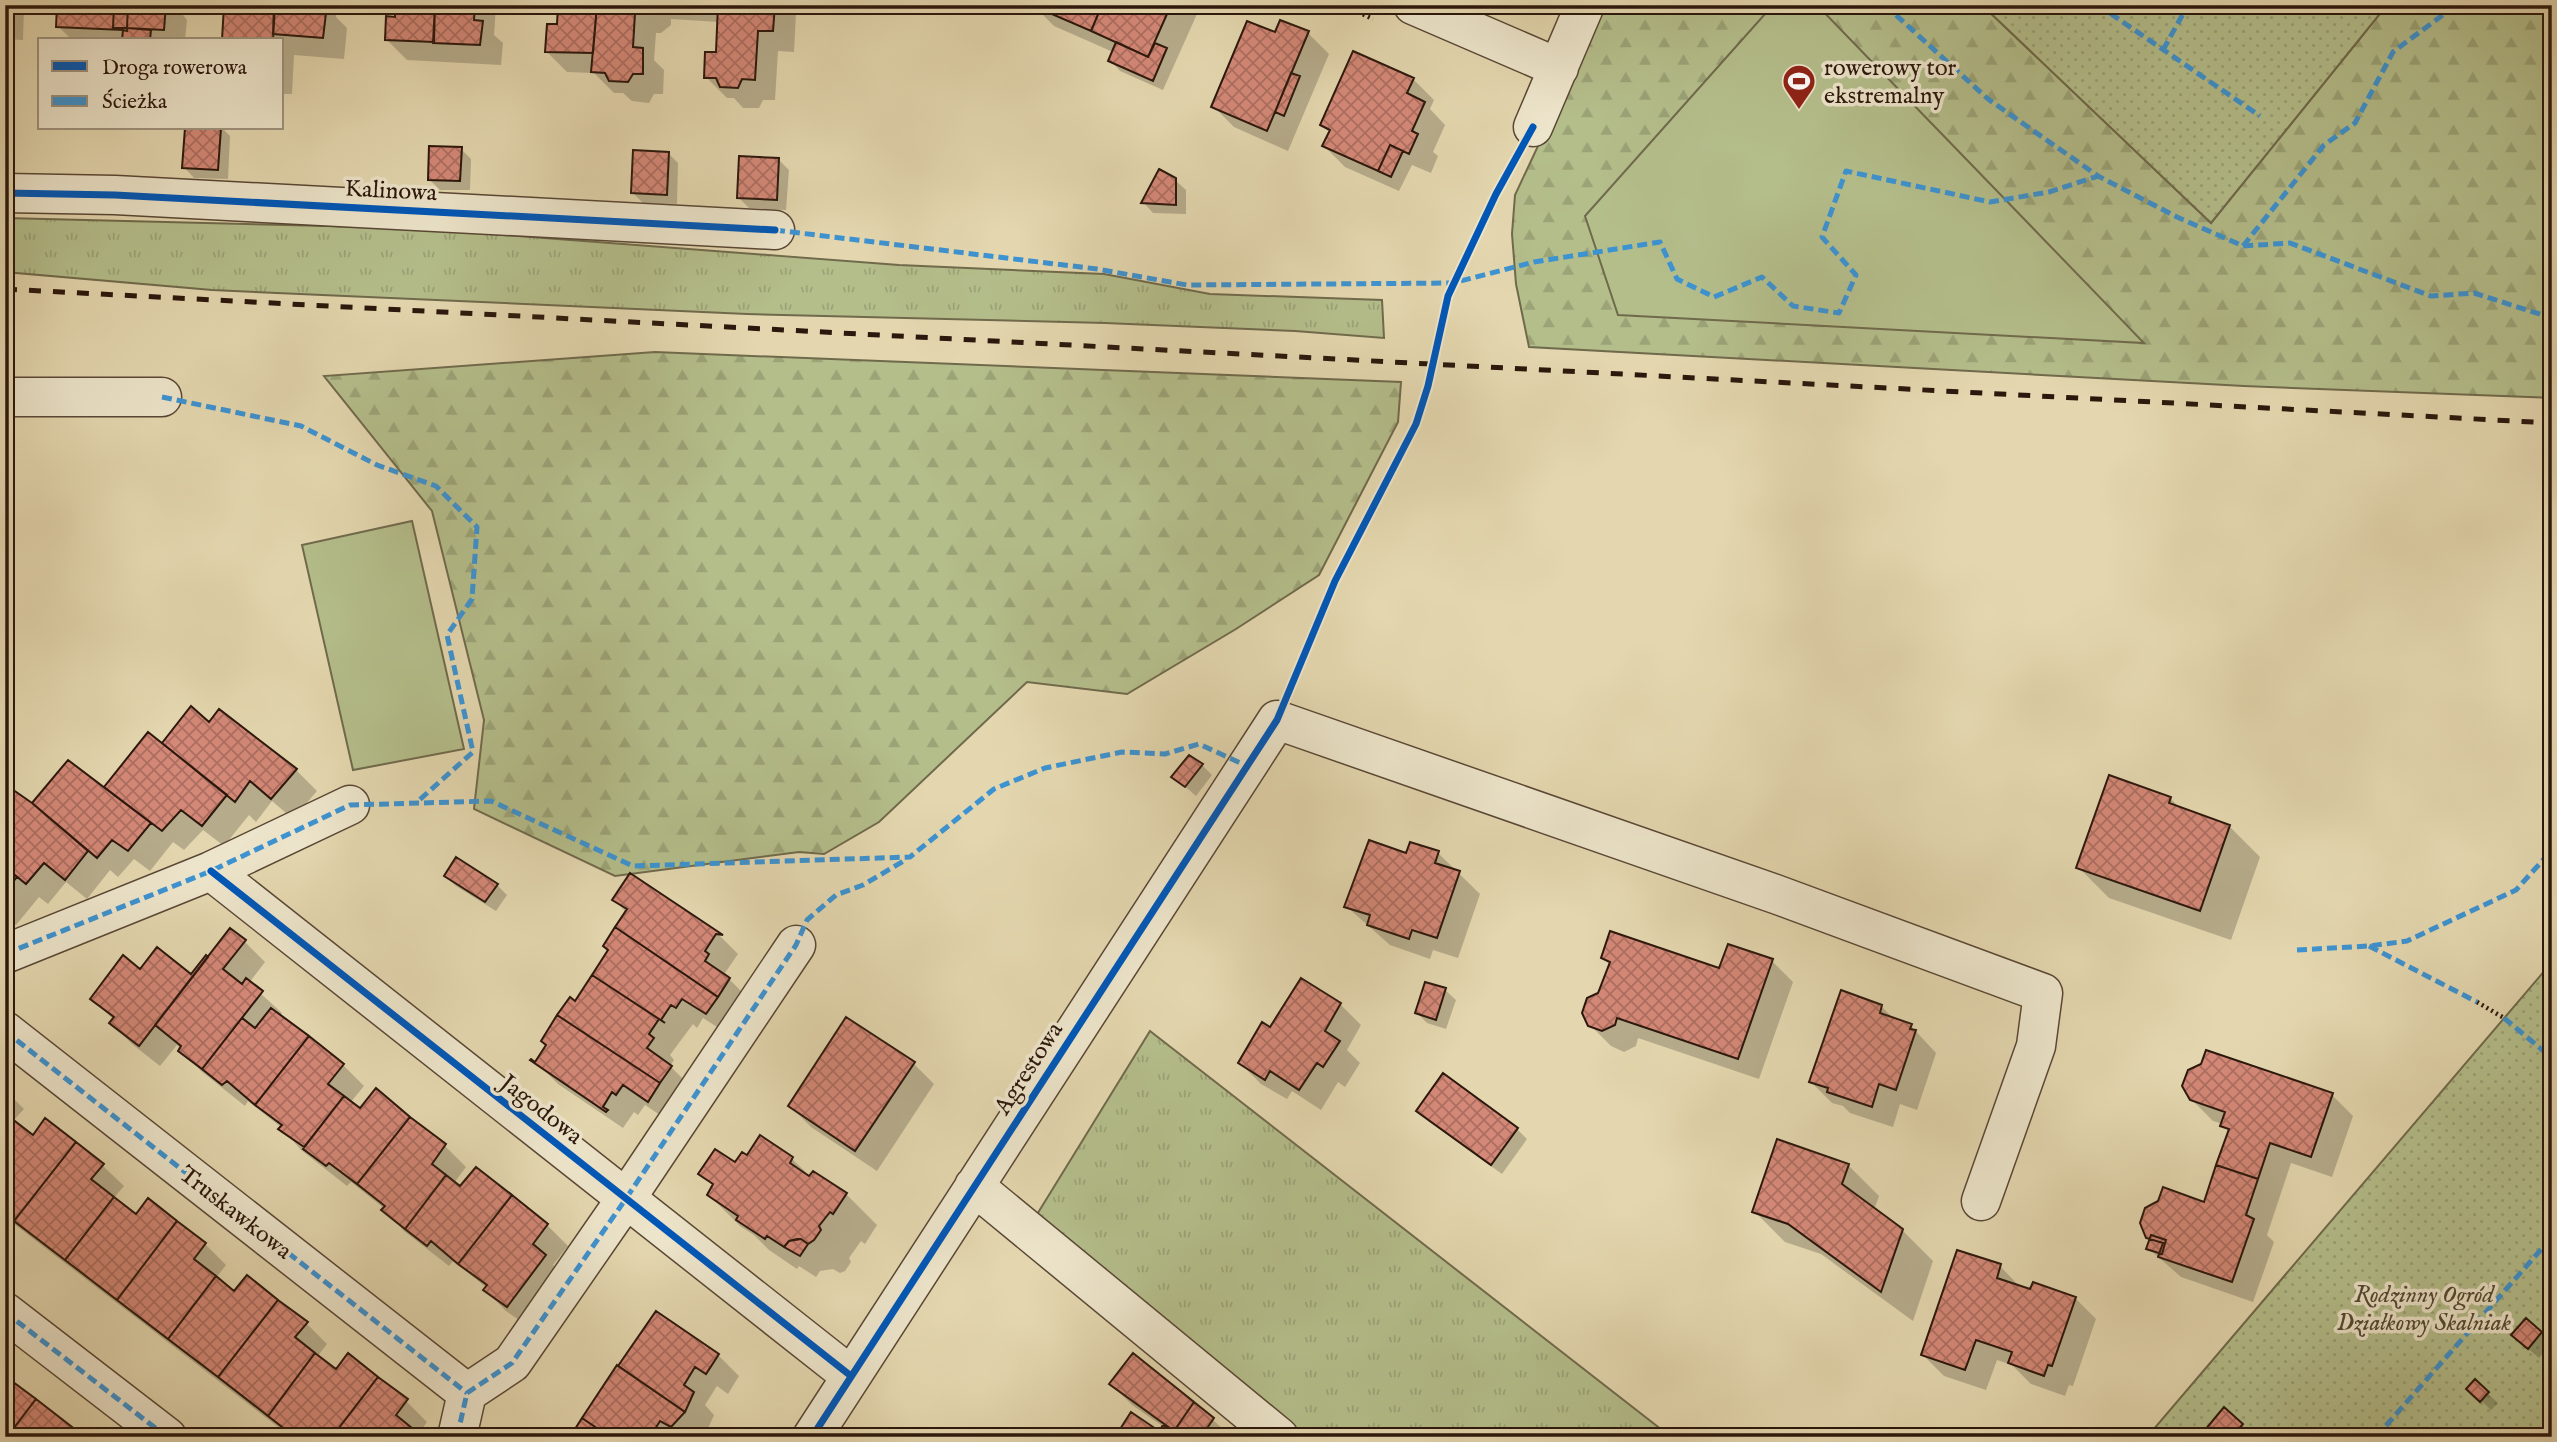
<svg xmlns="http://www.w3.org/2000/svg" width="2557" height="1442" font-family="'IM FELL English',serif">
	<defs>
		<pattern id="grass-tufts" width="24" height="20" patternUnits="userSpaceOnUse" patternTransform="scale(1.75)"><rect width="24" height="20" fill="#b4be8b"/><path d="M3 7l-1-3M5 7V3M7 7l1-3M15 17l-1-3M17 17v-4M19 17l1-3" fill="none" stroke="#9ba377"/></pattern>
		<pattern id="forest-firs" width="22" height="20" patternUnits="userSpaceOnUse" patternTransform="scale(1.75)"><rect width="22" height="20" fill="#b4be8b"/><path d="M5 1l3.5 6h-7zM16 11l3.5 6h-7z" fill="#9ba377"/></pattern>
		<pattern id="garden-dots" width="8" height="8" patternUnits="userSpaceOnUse" patternTransform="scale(1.75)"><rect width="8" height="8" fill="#b4be8b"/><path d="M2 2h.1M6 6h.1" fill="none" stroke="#9ba377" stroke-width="1.8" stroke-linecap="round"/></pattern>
		<pattern id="building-cross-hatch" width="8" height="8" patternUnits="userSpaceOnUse" patternTransform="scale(1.75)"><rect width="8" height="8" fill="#d48877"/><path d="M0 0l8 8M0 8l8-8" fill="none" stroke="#ac6e60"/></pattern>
	</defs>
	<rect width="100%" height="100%" fill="#e4d7af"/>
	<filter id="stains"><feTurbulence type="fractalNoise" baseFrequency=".00286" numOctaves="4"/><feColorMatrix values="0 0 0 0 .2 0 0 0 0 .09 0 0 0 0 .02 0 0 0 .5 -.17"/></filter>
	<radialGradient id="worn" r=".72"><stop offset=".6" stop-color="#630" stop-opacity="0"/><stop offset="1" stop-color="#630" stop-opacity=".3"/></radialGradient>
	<path fill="url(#grass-tufts)" stroke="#706a4c" stroke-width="2" d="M5,218L411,228L899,265L1104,274L1210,294L1382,300L1384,338L1295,331L1105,323L747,314L212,290L5,272Z
		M1150,1031L1671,1437H1306L1036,1216Z"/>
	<path fill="url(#forest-firs)" stroke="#706a4c" stroke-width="2" d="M1604,5H1982L2211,223L2387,5H2552V398L2244,386L1529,347L1516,284L1512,234L1515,195Z
		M655,352L1401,382L1398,422L1319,575L1236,629L1127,694L1027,682L879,822L824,854L799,852L615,876L474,809L484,720L432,511L324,376Z"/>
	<path fill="url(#garden-dots)" stroke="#706a4c" stroke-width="2" d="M1982,5H2387L2211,223Z
		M2552,962V1437H2147Z"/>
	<path fill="#b4be8b" stroke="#706a4c" stroke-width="2" d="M1773,5H1817L2144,343L1618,315L1585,216Z
		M412,521L464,749L353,770L302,545Z"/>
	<path fill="#0003" d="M5,5H21L24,8L23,40L5,39Z
		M59,5H175L187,20L185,40H72L58,26Z
		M224,5H337L336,17L347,28L344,59L294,55L292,94H282V40H223Z
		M397,5H496L494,35L503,43L501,65L407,60L386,39L396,18Z
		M560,5H789L796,12L794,52L778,51L775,100H763L759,108H743L734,98H727L706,77L717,54L719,22L671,19V25L661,33H656L654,60L664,70L663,94H654L649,103L632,101L623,93H614L594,73L567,72L546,51L558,26Z
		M1033,5H1201L1163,90L1120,71L1110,60L1113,52L1054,26Z
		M1281,22L1308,33L1329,54L1288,151L1234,127L1213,106L1276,34Z
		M1413,79L1434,100L1430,109L1445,125L1433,152L1438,156L1431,173L1412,165L1399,191L1345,167L1324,146L1330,133L1322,125Z
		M187,128H222L230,136L228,179L194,178L184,167Z
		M461,149L471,159L470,190H440L430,180Z
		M668,153L678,163L677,204L643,203L633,193Z
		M779,160L789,170L786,210L749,208L738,197Z
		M1175,180L1186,190V214L1153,213L1144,203Z
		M191,709L210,724L296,770L317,791L293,819L272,801L256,822L249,815L224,846L203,830L184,850L173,842L150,871L134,859L118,877L110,870L87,899L66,882L48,904L39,897L16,925L5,917V795L33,805L68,762L105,790L149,735L162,745Z
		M1202,765L1212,775L1196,796L1174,777Z
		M2170,798L2181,809L2229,826L2260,857L2231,940L2109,898L2078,867Z
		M1438,853L1480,894L1458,958L1433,950L1430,959L1390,945L1346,906L1408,855Z
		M446,876L497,885L507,895L496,911L456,886Z
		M614,900L717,933L738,954L725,973L729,976L728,978L750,1000L728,1034L703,1018L697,1028L693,1024L670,1055L674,1060L670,1066L692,1088L669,1121L645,1105L638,1115L634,1112L623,1128L558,1084L537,1063L610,951L627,913Z
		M244,941L265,962L249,983L282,1013L280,1017L343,1065L364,1086L350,1103L360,1111L376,1091L445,1146L466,1167L454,1183L547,1225L568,1246L553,1265L566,1278L529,1327L506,1311L485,1290L487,1288L453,1261L449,1266L404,1231L385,1209L351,1182L347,1186L301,1150L282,1128L248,1101L245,1106L201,1071L177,1045L160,1066L132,1044L111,1023L114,1020L92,999L140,971L191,976Z
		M1603,958L1720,970L1772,961L1793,982L1759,1079L1638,1038L1636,1046L1624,1052L1611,1046L1590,1025L1610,965Z
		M1445,990L1456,1000L1446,1029L1427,1023L1417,1013Z
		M1340,1004L1361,1025L1347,1050L1360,1063L1345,1087L1338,1082L1321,1110L1292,1091L1287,1099L1261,1084L1240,1063L1271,1029Z
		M1881,1006L1896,1021L1911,1026L1936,1053L1917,1110L1900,1104L1893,1127L1850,1113L1843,1106L1832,1103L1811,1082Z
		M913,1063L934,1084L877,1171L811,1127L790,1106Z
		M5,1090L24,1109L12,1122L33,1137L45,1121L103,1166L124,1186L113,1199L136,1217L148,1201L205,1244L226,1265L216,1278L235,1293L306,1323L327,1344L317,1357L336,1372L406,1401L427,1422L418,1435L420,1437H291L5,1217Z
		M2332,1095L2353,1116L2332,1177L2291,1163L2267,1235L2274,1242L2253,1302L2181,1277L2148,1248L2205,1204L2229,1133L2223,1124L2213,1121L2191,1099Z
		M1418,1111L1517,1129L1527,1139L1502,1174L1428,1121Z
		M748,1157L792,1159L811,1177L813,1173L846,1194L877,1225L865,1244L861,1241L849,1258L851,1262L845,1271L840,1273L833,1269L820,1271L816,1277L799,1266L797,1269L769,1250L754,1235L740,1226L709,1195L714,1187L701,1174L736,1165Z
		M1848,1165L1879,1196L1874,1210L1902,1230L1933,1261L1913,1321L1821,1254L1785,1242L1754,1211Z
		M1958,1252L2000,1266L2021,1288L2075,1298L2096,1319L2073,1386L2069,1385L2065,1396L2031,1384L2012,1365L1997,1360L1986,1390L1944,1376L1923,1355Z
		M656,1313L718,1355L739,1376L728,1394L717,1386L705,1405L714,1415L706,1433L702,1437H572Z
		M2541,1333L2551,1343L2539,1358L2524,1345Z
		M2475,1382L2498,1403L2491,1410L2469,1389Z
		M1111,1384L1212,1419L1223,1429L1217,1437H1117L1160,1433L1164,1427L1132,1405Z
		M2242,1425L2252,1435L2251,1437H2214Z
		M71,1429L79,1437H5Z"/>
	<path fill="url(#building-cross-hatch)" stroke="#2b170c" stroke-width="2" d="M57,5H114L113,28H123V30L56,27Z
		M114,5H128L127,28H113Z
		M128,5H166L164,30L127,28Z
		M224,5H275L273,40H222Z
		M274,5H327L323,38L273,34Z
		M395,5H435L434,42L385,40L386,16L395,17Z
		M435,5H475L474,20L483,21L480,45L433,43Z
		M558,5H597L593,53L545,52L547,24H557Z
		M597,5H648L639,13H635L633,47L643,48V74H633L628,82L609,81L605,73L591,72Z
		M718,5H775L773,31H758L755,80L742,79L738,88L720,87L716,78H704L705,52H716Z
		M1031,5H1102L1091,31Z
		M1102,5H1171L1148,57L1091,31Z
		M1280,20L1309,31L1267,131L1211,107L1247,21L1275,32Z
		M127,28L151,30L150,40H122L123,30L127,31Z
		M1116,42L1148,57L1155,43L1167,48L1153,81L1108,61Z
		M1353,51L1414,78L1407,93L1425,102L1412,131L1418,134L1409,154L1390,145L1378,171L1322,146L1330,130L1320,125Z
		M1291,73L1300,76L1284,116L1275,112Z
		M185,128H221L218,170L182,168Z
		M1390,145L1403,151L1391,177L1378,171Z
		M429,146L462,147L460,181L428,180Z
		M633,150L669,152L667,195L631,193Z
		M739,156L779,158L777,200L737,198Z
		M1159,169L1176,178V205L1141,203Z
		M191,706L209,722L219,709L297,769L271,799L250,781L235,802L162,743Z
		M148,732L227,795L202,826L181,810L162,831L104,787Z
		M1189,755L1203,764L1185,787L1171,777Z
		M68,760L151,823L128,851L112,840L97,858L32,803Z
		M2109,775L2171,797L2169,803L2230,825L2200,911L2076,868Z
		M9,787L32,803L88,851L65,880L44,863L26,884L5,867V792Z
		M1369,840L1406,853L1410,842L1439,851L1435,863L1460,871L1437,938L1412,930L1409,939L1367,925L1370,915L1344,907Z
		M456,857L498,884L485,902L444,876Z
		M5,867L17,877L5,892Z
		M630,873L723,935L716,934L705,951L709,954L705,961L730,978L718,997L615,927L627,909L612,900Z
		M615,927L718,997L706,1014L682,999L676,1008L671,1005L661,1020L665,1023L592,975L608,950L603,946Z
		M230,928L246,940L223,969L242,984L246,978L263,991L202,1069L178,1051L181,1046L155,1025Z
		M1610,931L1719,968L1728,944L1773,959L1738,1059L1617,1018L1615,1025L1602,1031L1588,1026L1582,1013L1587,998L1598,993L1610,962L1601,958Z
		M157,947L191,974L206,955L208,957L139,1046L109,1023L114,1017L90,999L123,955L140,969Z
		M592,975L659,1019L649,1034L654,1038L647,1048L672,1066L660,1083L557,1015L570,997L575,1001Z
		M1301,978L1341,1003L1325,1031L1340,1041L1323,1067L1317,1063L1299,1090L1270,1071L1265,1080L1238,1063L1262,1022L1270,1027Z
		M1425,982L1446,988L1436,1020L1415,1013Z
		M1841,990L1882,1005L1880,1013L1912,1024L1910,1029L1916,1030L1896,1090L1879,1084L1872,1107L1827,1092L1828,1088L1809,1082Z
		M271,1008L309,1036L255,1105L227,1081L222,1085L202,1069L242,1018L255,1028Z
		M557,1015L660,1083L648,1102L623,1085L616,1095L612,1092L603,1107L608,1110L606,1112L530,1060L531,1059L535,1062L546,1045L541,1041Z
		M846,1017L915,1062L855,1151L788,1106Z
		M309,1036L344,1064L328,1084L344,1096L304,1147L278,1129L282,1125L255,1105Z
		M2206,1050L2333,1093L2311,1157L2270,1143L2258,1179L2216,1165L2229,1129L2220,1126L2225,1112L2190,1100L2182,1086L2188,1070L2201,1064Z
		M1443,1073L1518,1128L1491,1165L1416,1111Z
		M376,1088L410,1117L357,1184L329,1163L326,1166L303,1149L344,1096L360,1108Z
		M410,1117L446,1144L432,1164L446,1175L405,1229L381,1210L385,1206L357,1184Z
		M11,1118L33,1135L45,1118L76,1142L14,1221L5,1214V1125Z
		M760,1135L793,1157L790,1163L809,1176L813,1171L847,1193L833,1214L830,1212L819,1226L821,1230L814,1240L808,1244L801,1239H797L789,1241L784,1247L767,1236L765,1239L736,1220L738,1216L707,1195L713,1184L698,1174L715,1149L735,1162L742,1152L747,1155Z
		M1777,1139L1849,1164L1842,1184L1903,1229L1881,1292L1788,1224L1752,1212Z
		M76,1142L104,1164L91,1179L114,1197L65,1260L14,1221Z
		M2216,1165L2258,1179L2246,1215L2254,1219L2232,1282L2158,1257L2163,1243L2146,1238L2140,1223L2145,1208L2158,1201L2163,1187L2204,1202Z
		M476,1167L512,1195L458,1264L431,1241L427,1246L405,1229L446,1175L460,1186Z
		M512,1195L548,1224L533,1244L546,1255L507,1307L483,1290L487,1285L458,1264Z
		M114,1197L136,1214L148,1198L177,1221L117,1300L65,1260Z
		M177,1221L206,1243L194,1259L216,1276L168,1339L117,1300Z
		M2151,1235L2166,1240L2162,1254L2146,1249Z
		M801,1239L808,1244L800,1256L784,1247L789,1241Z
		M1957,1250L2001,1264L1997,1278L2030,1289L2033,1282L2076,1297L2052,1366L2048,1365L2044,1376L2008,1363L2012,1352L1976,1340L1965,1370L1921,1355Z
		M247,1275L278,1300L218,1377L168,1339L216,1276L234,1291Z
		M278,1300L308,1322L295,1337L315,1353L268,1416L218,1377Z
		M656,1311L719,1354L706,1374L695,1367L684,1385L694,1392L685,1412L618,1366Z
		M2526,1318L2542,1332L2528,1349L2511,1335Z
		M315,1353L336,1369L348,1353L378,1377L332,1437H295L268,1416Z
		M1133,1353L1194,1402L1174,1431L1109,1384Z
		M617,1365L685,1412L671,1427L660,1421L650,1437H610L582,1418Z
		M5,1376L36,1399L7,1437H5Z
		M378,1377L408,1399L396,1415L418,1433L415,1437H332Z
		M2475,1379L2489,1392L2480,1402L2466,1389Z
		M36,1399L72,1427L65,1437H7Z
		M1194,1402L1214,1418L1201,1437H1168L1159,1431L1163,1425L1174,1431Z
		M2224,1407L2243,1424L2232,1437H2213L2205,1430Z
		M1131,1412L1159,1431L1168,1437H1115Z
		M582,1418L610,1437H570Z"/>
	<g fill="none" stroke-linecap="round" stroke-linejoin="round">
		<defs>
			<path id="minor" d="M1413,5L1559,68
				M1533,127L1585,5
				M5,193L115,195L775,230
				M5,397H162
				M211,871L851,1376
				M5,954L211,871L350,805
				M5,1031L467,1393
				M974,1186L1279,1437
				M5,1312L167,1437
				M457,1437L467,1393L512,1363L625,1200L796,945
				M812,1437L1277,720L1778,895L2043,993L2036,1046L1981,1201"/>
		</defs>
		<use href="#minor" stroke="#594735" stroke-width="41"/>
		<path stroke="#2b170c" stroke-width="4.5" stroke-dasharray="2 3.5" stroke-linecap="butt" d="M1343,5L1373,19
			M2477,1002L2504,1018"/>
		<use href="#minor" stroke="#ede5cb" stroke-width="38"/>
		<path stroke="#2b170c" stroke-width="5" stroke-dasharray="12 12" stroke-linecap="butt" d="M5,289L2552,423"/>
		<path stroke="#3c93d2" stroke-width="5" stroke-dasharray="10 5" stroke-linecap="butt" d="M1885,5L1988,99L2098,176L2177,217L2243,246L2290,243L2431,296L2474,293L2552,318
			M2098,5L2260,116
			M2163,50L2188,5
			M775,230L1097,269L1187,285L1453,283L1534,262L1660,242L1677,279L1714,297L1762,277L1793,306L1839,313L1856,275L1822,237L1846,171L1990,202L2049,192L2098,176
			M2243,246L2324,145L2355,123L2393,52L2456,5
			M162,397L301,426L377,465L436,486L477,527L472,599L447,635L473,752L416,803
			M2369,946L2477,1002
			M2297,950L2369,946L2407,941L2516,890L2552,850
			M5,954L211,871L350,805L491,801L633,866L910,857L994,789L1045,768L1122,752L1165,754L1199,744L1247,766
			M2504,1018L2552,1058
			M5,1031L467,1393
			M5,1312L167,1437
			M457,1437L467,1393L512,1363L625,1200L796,945L807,920L836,895L863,885L907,859
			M2376,1437L2552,1237"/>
		<defs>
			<path id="cycleway" d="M5,193L115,195L775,230
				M211,871L851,1376
				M812,1437L1277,720L1335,581L1416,424L1428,386L1448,296L1496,194L1533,127"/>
		</defs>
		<use href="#cycleway" stroke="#ede5cb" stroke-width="11"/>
		<use href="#cycleway" stroke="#0057b8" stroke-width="7"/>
	</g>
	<defs>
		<symbol id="stadium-pin" viewBox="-11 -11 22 30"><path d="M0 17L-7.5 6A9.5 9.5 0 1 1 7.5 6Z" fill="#8f2418" stroke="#ede5cb"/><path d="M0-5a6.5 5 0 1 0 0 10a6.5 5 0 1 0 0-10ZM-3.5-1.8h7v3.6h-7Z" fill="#fff"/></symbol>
	</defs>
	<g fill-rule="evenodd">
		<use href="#stadium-pin" x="1780" y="62" width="38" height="52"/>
	</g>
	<g text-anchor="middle" stroke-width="7" stroke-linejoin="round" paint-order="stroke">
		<g font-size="24" fill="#2b170c" stroke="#ede5cb" text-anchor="start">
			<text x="1824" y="75">rowerowy tor<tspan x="1824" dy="28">ekstremalny</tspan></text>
		</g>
		<g font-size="24" fill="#2b170c" stroke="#ede5cb">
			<text transform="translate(391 190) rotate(3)" y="8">Kalinowa</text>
			<text transform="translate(1028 1068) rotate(-57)" y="8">Agrestowa</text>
			<text transform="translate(542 1109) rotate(38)" y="8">Jagodowa</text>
			<text transform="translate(236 1212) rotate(38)" y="8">Truskawkowa</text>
		</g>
		<g font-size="24" font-style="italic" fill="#544932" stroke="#ede5cb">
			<text x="2424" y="1302">Rodzinny Ogród<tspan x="2424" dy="28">Działkowy Skalniak</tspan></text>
		</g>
	</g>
	<rect width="2557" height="1442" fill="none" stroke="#e4d7af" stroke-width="28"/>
	<rect x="7" y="7" width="2543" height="1428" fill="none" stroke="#2b170c" stroke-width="3.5"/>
	<rect x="14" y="14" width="2529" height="1414" fill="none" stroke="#2b170c" stroke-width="2"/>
	<rect x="38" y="38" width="245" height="91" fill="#ede5cb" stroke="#9f937f" stroke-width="2"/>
	<rect x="52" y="61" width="35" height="10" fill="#0057b8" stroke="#9f937f" stroke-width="2"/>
	<text x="102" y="74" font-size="21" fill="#2b170c">Droga rowerowa</text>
	<rect x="52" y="96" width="35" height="10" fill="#3c93d2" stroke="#9f937f" stroke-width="2"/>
	<text x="102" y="108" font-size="21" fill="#2b170c">Ścieżka</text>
	<rect width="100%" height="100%" filter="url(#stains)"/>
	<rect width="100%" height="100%" fill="url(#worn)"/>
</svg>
